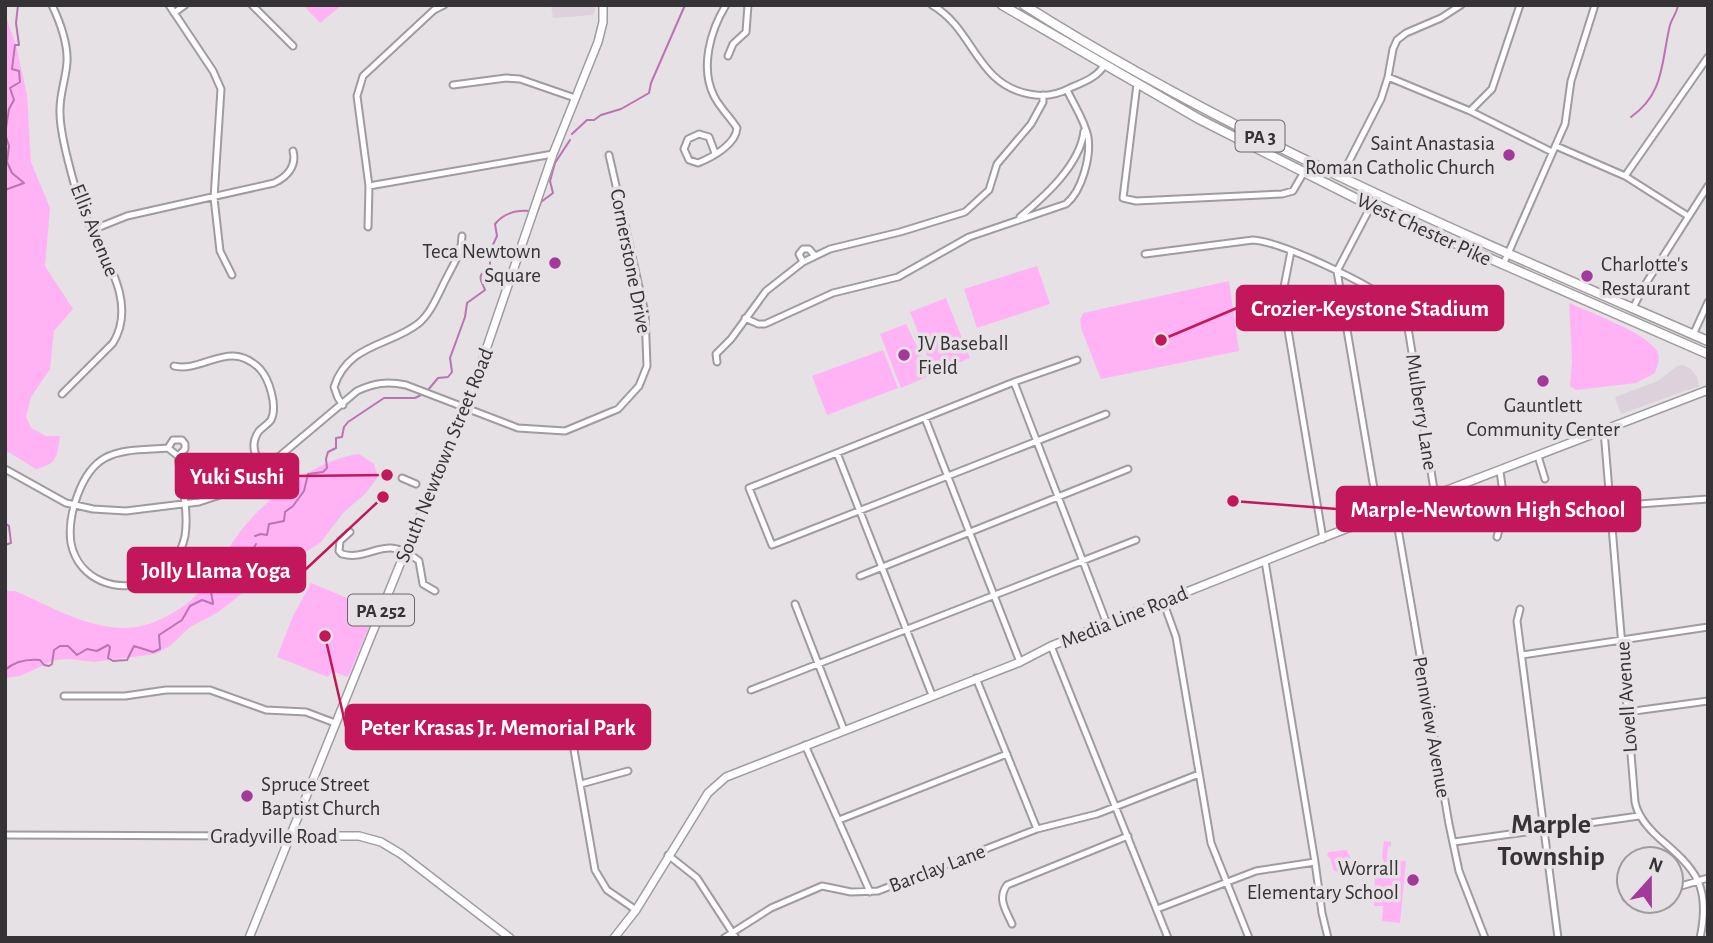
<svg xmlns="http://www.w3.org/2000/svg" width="1713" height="943" font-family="'Alegreya Sans',sans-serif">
	<rect width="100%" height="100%" fill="#e5e1e4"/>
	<path fill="#ddd2db" d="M551,5H597L593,15L553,18Z
		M1683,365L1691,369L1697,377L1699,386L1621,414L1615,397L1658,381L1677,366Z"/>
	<path fill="#ffb3f5" d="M303,5H342L320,23Z
		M5,14L16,45L27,95L31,162L50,208L45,266L73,309L54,331L50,369L31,397L26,417L31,428L46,436H60C57,456 58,464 36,469L5,450Z
		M1037,266L1050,304L977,328L964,289Z
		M1229,281L1239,351L1101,379L1100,377L1081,328L1080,320L1083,313Z
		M946,298L970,358L934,373L910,312Z
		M1569,303C1589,312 1647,333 1657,351C1661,358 1657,366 1655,373L1636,383L1576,390L1570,386L1572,361Z
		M906,324L931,375L901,388L880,334Z
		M883,350L898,388L827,415L812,376Z
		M359,454L374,464L378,477L365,494L344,512L321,542L300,556L276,567L217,613L190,627L170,646L155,654L94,662L70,659L55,660L20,676L5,678V591H15C50,606 88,629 127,628C157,627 190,605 209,582C220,569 226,550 237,536C263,500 314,460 359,454Z
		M311,583L376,610L348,677L332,671L328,677L277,657L293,616Z
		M1384,841L1391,842V846L1388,847L1387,860L1406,861L1400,923L1382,921L1383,906H1374C1373,891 1378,886 1372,872L1375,866H1385L1382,857Z
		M1346,850L1350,856L1349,866L1342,872L1334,871L1330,858L1327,855L1329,852Z"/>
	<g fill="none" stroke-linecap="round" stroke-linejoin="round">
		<path stroke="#bb73b2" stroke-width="2" d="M1631,117C1665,93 1661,62 1670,25C1672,18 1677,13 1678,5
			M572,134L587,120H594L601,115L621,109L649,93L651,83L685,5
			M5,190L24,183L12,173L7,162L9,146L5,134L9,109L14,100L10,88L20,82L19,71L12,69L15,45H19L16,23L18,5
			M538,210L541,202L553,193L550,181L555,163L570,140
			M428,390L438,378L448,377L452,372L450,358L465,317L467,303L485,290C483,283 476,277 485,271L488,274L490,271V251L497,236L495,224C504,213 515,210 529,211
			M5,523L9,526L11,543L5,545
			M255,536L261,534L267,535L269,524L284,521L285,512L293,506L304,491L308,474L323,472L327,468L326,459L328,452L336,448V438L342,437L344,427L348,422L384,398H415L421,395
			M5,670C15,661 27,659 40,660L44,665L49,666L52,664L54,650L60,646H68L77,655L87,649L97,651L108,645L110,647L108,658L113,661L127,660L134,646L153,652L160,649L159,635L182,620L190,606L202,600L213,604C213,599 210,592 211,587C213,572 236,574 246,572L244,567L237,564L240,555L253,549L256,544"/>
		<defs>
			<path id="minor" d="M52,5C60,22 68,43 67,62C66,78 60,93 60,109C59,133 72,175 78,198C92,243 142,296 113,343L62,394
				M169,5L213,71L221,89L214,198L220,251L232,275
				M252,5L293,46
				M932,5C974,29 976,84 1029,94C1043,97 1057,95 1070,88C1084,82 1098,77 1105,64
				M174,13L185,5
				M728,56L733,44L746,32L748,5
				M1388,77L1470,111L1552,152
				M1137,84L1123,198L1136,201L1282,194L1293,191L1304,172
				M453,85L506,78L520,79L575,98
				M1470,111L1492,89L1520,5
				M1556,146L1625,176L1688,216
				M715,153L709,137L699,134L688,139L684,149L689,160L698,163C713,157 736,144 737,128C730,117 720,108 714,96C700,68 710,31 726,5
				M1625,176L1708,57
				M1341,177L1381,99L1388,77L1393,49L1397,40L1406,33L1441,18L1461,5
				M369,186L553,154
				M1020,217C1045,196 1080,165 1084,131
				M368,227L369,186L357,96L363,76L434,10L444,5
				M92,230L127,216L274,183C287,177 297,166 293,151
				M1291,251L1284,287V306L1323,539
				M1145,254L1253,240C1283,242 1372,285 1395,305C1404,313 1407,322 1409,334L1435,496
				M803,262L799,254L803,249H809L815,256
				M1503,265L1565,124L1571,81L1595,5
				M1633,308L1643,288L1708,186
				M745,318L758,324H765L833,293L898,277L969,237L1066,204C1082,191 1091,157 1088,137C1085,121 1074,105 1067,90
				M1693,335L1708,302
				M1077,360L1014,382L749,488L772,545L1106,414
				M717,362L716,354L731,339L766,291L803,262L830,249L900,232L965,212L989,190L997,164L1031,124L1043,102V95
				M174,366C203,373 230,338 260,369C269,379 278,406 271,420C268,424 263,427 259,431C249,445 255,458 265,469
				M1014,382L1107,624
				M343,405L338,398L334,387C348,343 391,346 419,323C432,312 439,292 447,277C454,263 462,252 462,236
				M925,418L1020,662
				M1604,431L1635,802C1638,817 1648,828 1659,838C1697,870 1711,887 1700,938
				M168,448L178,456C181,481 189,511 185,536C181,555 168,572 150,580C119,595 78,580 71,543C67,516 81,471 105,458C123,448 149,450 168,448Z
				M168,448L173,440H182L185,444V449L178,456
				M837,453L932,695
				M1538,456L1545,479
				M5,469L66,503L93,509L126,511L199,502L226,493L250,481L357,391C374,383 387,381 406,385L518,428L565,431L618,409L639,386L647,366L645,313L609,155
				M402,478L416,484
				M1611,506L1708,499
				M1395,511L1449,824L1459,871L1485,938
				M1379,518L1337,271L1371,206L1380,196
				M350,532L340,541L339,551L342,554C371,562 385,532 419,561L423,584L435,591
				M1497,537L1505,508L1500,471
				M1265,561L1315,862L1322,913L1328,938
				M860,576L1128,469
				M1163,601L1176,637L1211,843L1249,938
				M795,604L844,730
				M1520,609L1517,621L1558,938
				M1051,646L1168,938
				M1522,655L1708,627
				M976,678L1037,829
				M751,690L1136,540
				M64,696H125L166,690H210L266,710L306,712L335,723
				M1627,712L1708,701
				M573,744L595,870L607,890L636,910
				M805,745L870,892
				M581,784L628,771
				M839,820L1007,754
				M5,835L288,836
				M1454,842L1639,816
				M668,855L697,878L736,938
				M1671,889L1708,878
				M1626,898L1629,897
				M1157,909L1256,871L1315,862
				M1012,924C1006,910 997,899 1007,885L1128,836
				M724,938L771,908L822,886L851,892L878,891L1037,829L1097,814L1199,774"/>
			<path id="major" d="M288,836H359L381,842L401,854L510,938
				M249,938L405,552L466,408L553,154L598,42L603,22V5
				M614,938L636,910L708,793L726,777L1020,662L1051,646L1317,540L1708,390"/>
			<path id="highway" d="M1002,5L1199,119L1377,209L1708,354
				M1024,5C1239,141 1475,239 1708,341"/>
		</defs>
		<use href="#minor" stroke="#a09b9f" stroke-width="9"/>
		<use href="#major" stroke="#a09b9f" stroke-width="10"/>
		<use href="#highway" stroke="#a09b9f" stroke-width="11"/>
		<use href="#minor" stroke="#fff" stroke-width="5"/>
		<use href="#major" stroke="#fff" stroke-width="7"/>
		<use href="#highway" stroke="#fff" stroke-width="8"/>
	</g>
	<g fill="#a3399a" stroke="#e5e1e4" stroke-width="2.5">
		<circle cx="1509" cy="155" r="7"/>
		<circle cx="555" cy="263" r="7"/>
		<circle cx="1587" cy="276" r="7"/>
		<circle cx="904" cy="355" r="7"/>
		<circle cx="1543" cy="381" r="7"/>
		<circle cx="247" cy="796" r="7"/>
		<circle cx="1413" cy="880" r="7"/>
	</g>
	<g text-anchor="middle" stroke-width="7" stroke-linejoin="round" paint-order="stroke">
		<g fill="#e5e1e4" stroke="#6a676a" stroke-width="2">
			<rect x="1235.5" y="120.5" width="49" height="31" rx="5"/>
			<rect x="348" y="594.5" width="66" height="31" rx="5"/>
		</g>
		<g font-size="19" font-weight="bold" fill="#353335">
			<text x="1260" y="143">PA 3</text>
			<text x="381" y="617">PA 252</text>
		</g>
		<g font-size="21" fill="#353335" stroke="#e5e1e4" text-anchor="end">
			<text x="1495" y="150">Saint Anastasia<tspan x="1495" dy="24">Roman Catholic Church</tspan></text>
			<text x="541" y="258">Teca Newtown<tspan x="541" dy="24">Square</tspan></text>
			<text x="1601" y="271" text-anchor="start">Charlotte's<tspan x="1601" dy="24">Restaurant</tspan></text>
			<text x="918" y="350" text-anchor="start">JV Baseball<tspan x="918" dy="24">Field</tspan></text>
			<text x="1543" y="412" text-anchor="middle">Gauntlett<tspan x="1543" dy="24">Community Center</tspan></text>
			<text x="261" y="791" text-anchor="start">Spruce Street<tspan x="261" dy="24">Baptist Church</tspan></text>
			<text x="1399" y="875">Worrall<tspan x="1399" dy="24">Elementary School</tspan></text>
		</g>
		<g font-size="21" fill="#353335" stroke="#e5e1e4">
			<text transform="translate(1424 229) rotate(25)" y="7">West Chester Pike</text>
			<text transform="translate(95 230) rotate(68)" y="7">Ellis Avenue</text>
			<text transform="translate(631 261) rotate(79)" y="7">Cornerstone Drive</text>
			<text transform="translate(1422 412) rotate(81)" y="7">Mulberry Lane</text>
			<text transform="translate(444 455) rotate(-68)" y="7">South Newtown Street Road</text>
			<text transform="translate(1124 617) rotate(-22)" y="7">Media Line Road</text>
			<text transform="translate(1626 697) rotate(-94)" y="7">Lovell Avenue</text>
			<text transform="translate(1432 727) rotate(80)" y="7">Pennview Avenue</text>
			<text x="274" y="843">Gradyville Road</text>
			<text transform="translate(937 868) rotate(-21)" y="7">Barclay Lane</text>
		</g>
		<g font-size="28" font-weight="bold" fill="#353335" stroke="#e5e1e4">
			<text x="1551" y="833">Marple<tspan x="1551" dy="32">Township</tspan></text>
		</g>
	</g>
	<path fill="none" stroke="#c2185b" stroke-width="2.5" d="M1161 340L1237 308M387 475L298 476M1233 501L1337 509M383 497L305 570M325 636L346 727"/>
	<g fill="#c2185b" stroke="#e5e1e4" stroke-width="2.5">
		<circle cx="1161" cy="340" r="7"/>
		<circle cx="387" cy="475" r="7"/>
		<circle cx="1233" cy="501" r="7"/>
		<circle cx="383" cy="497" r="7"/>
		<circle cx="325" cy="636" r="7"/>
	</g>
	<g fill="#c2185b" stroke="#c2185b" stroke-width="2.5">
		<rect x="1237" y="286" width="266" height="44" rx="7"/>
		<rect x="176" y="454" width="122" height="44" rx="7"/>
		<rect x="1337" y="487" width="303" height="44" rx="7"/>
		<rect x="128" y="548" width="177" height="44" rx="7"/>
		<rect x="346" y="705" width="304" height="44" rx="7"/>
	</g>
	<g font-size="23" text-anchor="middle" font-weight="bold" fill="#fff">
		<text x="1370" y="316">Crozier-Keystone Stadium</text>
		<text x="237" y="484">Yuki Sushi</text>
		<text x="1488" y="517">Marple-Newtown High School</text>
		<text x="216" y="578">Jolly Llama Yoga</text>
		<text x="498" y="735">Peter Krasas Jr. Memorial Park</text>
	</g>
	<rect width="1713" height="943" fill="none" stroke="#353335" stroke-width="14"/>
	<g transform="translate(1650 880) rotate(21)"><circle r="33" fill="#e5e1e4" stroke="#9f9b9e" stroke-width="2"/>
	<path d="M0-5L12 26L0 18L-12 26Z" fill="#a3399a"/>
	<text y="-10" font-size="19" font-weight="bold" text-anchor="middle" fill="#353335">N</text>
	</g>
</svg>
